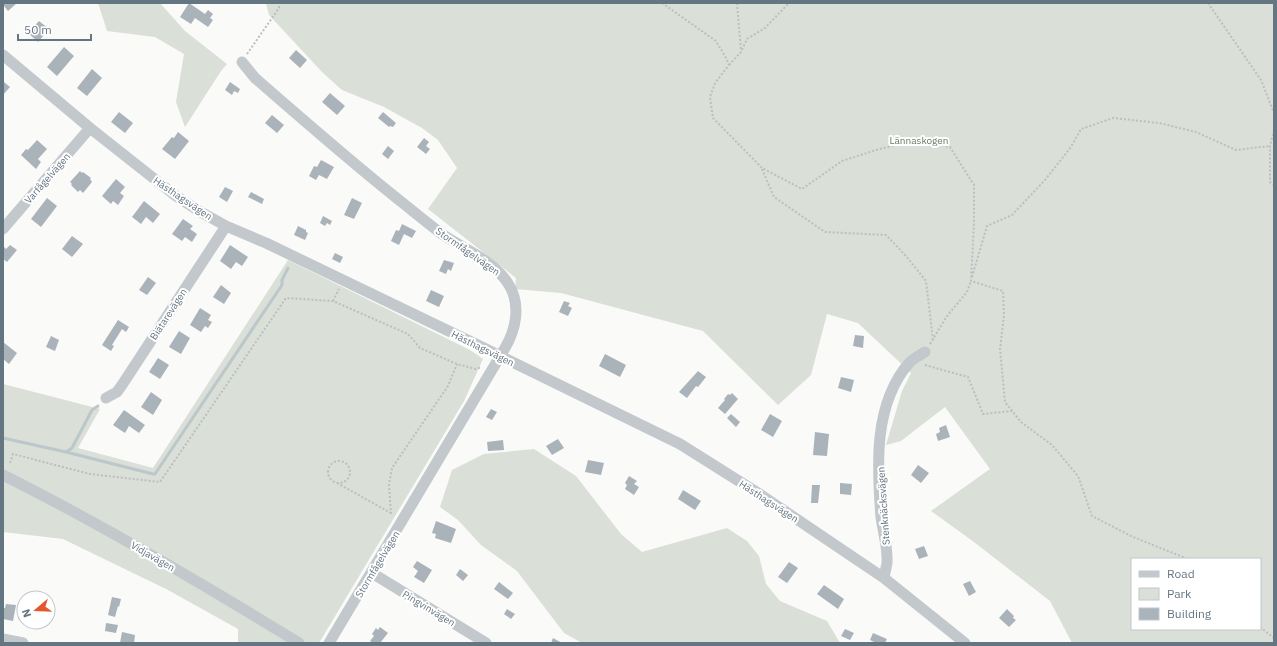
<svg xmlns="http://www.w3.org/2000/svg" width="1277" height="646" font-family="'IBM Plex Sans',sans-serif">
	<rect width="100%" height="100%" fill="#fafaf8"/>
	<path fill="#dadfd7" fill-rule="evenodd" d="M98,3H160L185,31L227,64L221,71L185,127L176,102L184,54L155,37L107,31Z
		M266,3H1274V643H1072L1050,601L974,542L931,511L990,469L945,407L901,441L886,445L902,391L911,373L858,323L827,314L811,375L778,405L703,331L561,293L515,289L516,278L428,209L457,168L438,140L422,128L384,107L342,90L323,73L269,15ZM1132,559H1260V629H1132Z
		M288,260L470,350L483,359L464,401L319,643H238V629L168,590L63,539L3,532V384L100,409L78,448L153,468Z
		M534,449L576,476L621,534L642,552L727,528L747,541L759,556L766,584L780,601L827,621L840,643H582L564,633L517,571L481,545L458,520L440,507L452,470L484,454Z"/>
	<g fill="none" stroke-linecap="round" stroke-linejoin="round">
		<path stroke="#bbc7cb" stroke-width="3" d="M3,438L66,452L153,474H155L282,285V280L288,268
			M66,452L72,448L92,410L98,406"/>
	</g>
	<path fill="#aab3b9" d="M3,3H17L8,11L4,6L3,7Z
		M189,3L205,14L208,10L213,14L210,18L213,20L208,27L195,18L191,24L180,17Z
		M39,21L49,29L38,42L28,33Z
		M64,47L74,56L57,76L47,67Z
		M296,50L307,60L300,68L289,58Z
		M92,69L102,78L87,96L77,88Z
		M4,82L10,87L3,95V84Z
		M230,82L240,89L238,93L234,91L232,95L225,90Z
		M330,93L345,106L337,115L322,102Z
		M119,112L133,123L125,133L111,122Z
		M383,112L396,123L393,127L390,126L389,127L378,118Z
		M272,115L284,125L277,133L265,123Z
		M178,132L189,141L175,159L162,149L172,137L174,138Z
		M424,138L429,142L426,146L430,149L426,154L417,147Z
		M37,140L47,149L38,159L41,162L36,169L21,155L26,149L28,150Z
		M388,146L394,151L388,159L382,154Z
		M321,160L334,167L327,179L319,175L316,180L309,176L314,166L317,167Z
		M80,171L82,173L83,172L91,178L90,179L92,182L83,193L80,190L78,192L71,185L72,184L70,182Z
		M116,179L125,187L120,193L124,196L118,205L113,201L111,204L102,196Z
		M225,187L233,191L227,202L219,197Z
		M251,192L264,199L262,204L248,197Z
		M47,198L57,206L41,227L31,219Z
		M352,198L362,203L354,219L344,215Z
		M144,201L160,214L153,223L146,217L141,224L132,217Z
		M323,216L332,221L330,225L327,223L325,226L320,223Z
		M183,219L193,226L190,229L197,234L192,242L185,237L182,241L172,234Z
		M402,224L416,231L412,238L404,234L399,245L391,241L396,230L399,231Z
		M298,226L306,230V232L308,233L305,240L294,235Z
		M72,236L83,244L72,257L62,249Z
		M10,245L17,250L7,262L3,259V248L4,247L6,249Z
		M230,245L248,257L242,266L236,262L231,269L220,261Z
		M335,253L343,257L340,263L332,259Z
		M444,260L454,263L451,271L448,269L446,274L439,271Z
		M148,277L156,283L147,295L139,290Z
		M221,285L231,293L224,304L213,297Z
		M431,290L444,296L439,307L426,301Z
		M564,301L570,303L568,306L572,308L568,316L559,312Z
		M200,308L211,315L208,320L212,322L208,328L205,326L201,332L190,325Z
		M118,320L129,327L126,332L122,329L112,345L114,346L111,351L102,345Z
		M179,331L190,338L181,354L169,347Z
		M855,335L864,336L863,348L853,346Z
		M51,336L59,340L55,351L46,347Z
		M3,342L17,353L9,364L3,359Z
		M605,354L626,365L620,377L599,366Z
		M158,358L169,365L160,379L149,372Z
		M698,371L706,377L698,387L696,386L687,398L679,392Z
		M841,377L854,380L851,392L838,388Z
		M151,392L162,400L153,415L141,407Z
		M732,393L738,399L725,414L718,408L725,400L724,399L728,394L730,395Z
		M491,409L497,412L492,420L486,417Z
		M124,410L145,425L139,433L129,426L125,433L113,425Z
		M731,414L740,422L736,427L727,418Z
		M770,414L782,421L773,437L761,430Z
		M946,425L950,437L938,441L936,434L940,432L939,428Z
		M815,432L829,434L827,456L813,455Z
		M558,439L564,448L552,455L546,446Z
		M503,440L504,450L488,451L487,442Z
		M588,460L604,463L601,475L585,472Z
		M918,465L929,473L921,483L911,475Z
		M629,476L637,481L634,484L639,487L634,495L625,489L627,485L625,483Z
		M840,483L852,484L851,495L840,494Z
		M812,485H820L818,503H811Z
		M683,490L701,501L695,510L678,499Z
		M436,521L456,529L451,543L435,538L436,534L432,533Z
		M924,546L928,556L919,559L915,549Z
		M417,561L432,570L424,583L414,577L418,571L413,567Z
		M789,562L798,568L787,583L778,577Z
		M460,569L468,575L463,581L456,575Z
		M970,581L976,592L969,596L963,584Z
		M499,582L513,593L508,599L494,589Z
		M824,585L844,599L838,609L817,594Z
		M112,597L121,599L119,607L118,606L115,617L108,615Z
		M6,604L16,605L13,621L3,619V608H5Z
		M20,609L24,610V620L18,619Z
		M507,609L515,614L511,619L504,614Z
		M1007,609L1014,616L1013,618L1016,620L1009,627L999,618Z
		M106,623L118,625L116,633L105,631Z
		M380,627L388,633L380,643H373L370,641L374,636L372,634L376,628L378,630Z
		M845,629L854,633L850,640L841,636Z
		M122,632L135,635L134,643H120Z
		M873,633L887,639L885,643H876L870,640Z
		M553,638L562,643H551Z"/>
	<g fill="none" stroke-linecap="round" stroke-linejoin="round">
		<path stroke="#bbbfc2" stroke-width="2" stroke-dasharray="2 2" stroke-linecap="butt" d="M662,3L716,41L726,58L729,65L715,83L710,97L713,118L762,168L802,189L842,161L876,150L918,139L950,147L974,185V223L971,281L1003,291L1004,315L1000,349L1005,402L1021,422L1052,445L1078,476L1092,516L1133,537L1188,559
			M737,3L741,51
			M1208,3L1261,80L1274,113
			M247,54L279,8V3
			M729,65L741,52L747,39L765,28L789,3
			M1274,130L1270,146V182L1274,185
			M762,169L774,197L825,232L886,235L906,256L926,281L933,340
			M972,277L987,226L1012,215L1045,180L1071,147L1081,129L1113,118L1159,123L1196,132L1236,150L1270,146
			M333,301L339,289
			M930,344L947,316L967,292L971,281
			M925,365L968,377L983,414L1012,411
			M328 472a11 11 0 1 1 22 0a11 11 0 1 1-22 0Z
			M10,463L13,454L90,474L160,482L286,298L333,301L408,334L420,348L457,364L476,369L481,367
			M337,483L391,513
			M391,514L389,485L392,468L448,386L457,364
			M1260,627L1274,638"/>
		<path stroke="#c3c8cc" stroke-width="11" d="M3,55L90,128L176,196L199,211L226,226L266,243L486,349L680,444L761,495L884,578L965,643
			M242,62L255,78C302,119 350,161 399,200C413,211 427,223 442,234C465,250 494,260 509,285C521,305 516,329 505,348L329,643
			M3,229L90,128
			M106,398L117,392L122,385L226,226
			M3,475C105,526 203,584 299,643
			M372,573L486,643
			M884,578C885,573 886,568 887,563C888,548 883,532 881,517C877,467 873,403 910,362C914,358 920,355 925,352
			M3,639L23,643"/>
	</g>
	<g text-anchor="middle" stroke-width="4" stroke-linejoin="round" paint-order="stroke">
		<g font-size="10" fill="#687a64" stroke="#fff">
			<text x="919" y="144">Lännaskogen</text>
		</g>
		<g font-size="10" fill="#657683" stroke="#fff">
			<text transform="translate(47 178) rotate(-49)" y="4">Varfågelvägen</text>
			<text transform="translate(183 198) rotate(34)" y="4">Hästhagsvägen</text>
			<text transform="translate(468 251) rotate(35)" y="4">Stormfågelvägen</text>
			<text transform="translate(168 314) rotate(-57)" y="4">Biätarevägen</text>
			<text transform="translate(483 348) rotate(26)" y="4">Hästhagsvägen</text>
			<text transform="translate(769 501) rotate(33)" y="4">Hästhagsvägen</text>
			<text transform="translate(883 506) rotate(-94)" y="4">Stenknäcksvägen</text>
			<text transform="translate(153 556) rotate(30)" y="4">Vidjavägen</text>
			<text transform="translate(377 564) rotate(-59)" y="4">Stormfågelvägen</text>
			<text transform="translate(429 608) rotate(31)" y="4">Pingvinvägen</text>
		</g>
	</g>
	<rect width="1277" height="646" fill="none" stroke="#657683" stroke-width="8"/>
	<rect x="1131" y="558" width="130" height="72" fill="#ffffff" stroke="#c1c8cd"/>
	<rect x="1139" y="571" width="20" height="6" fill="#c3c8cc" stroke="#c1c8cd"/>
	<text x="1167" y="578" font-size="12" fill="#657683">Road</text>
	<rect x="1139" y="588" width="20" height="12" fill="#dadfd7" stroke="#c1c8cd"/>
	<text x="1167" y="598" font-size="12" fill="#657683">Park</text>
	<rect x="1139" y="608" width="20" height="12" fill="#aab3b9" stroke="#c1c8cd"/>
	<text x="1167" y="618" font-size="12" fill="#657683">Building</text>
	<g transform="translate(36 610) rotate(251)"><circle r="19" fill="#ffffff" stroke="#c1c8cd"/>
	<path d="M0-3L7 15L0 10L-7 15Z" fill="#e4572e"/>
	<text y="-6" font-size="11" font-weight="bold" text-anchor="middle" fill="#657683">N</text>
	</g>
	<path d="M18 34v6h73v-6" fill="none" stroke="#657683" stroke-width="2"/>
	<text x="24" y="34" font-size="12" fill="#657683" stroke="#ffffff" stroke-width="3" paint-order="stroke">50 m</text>
</svg>
